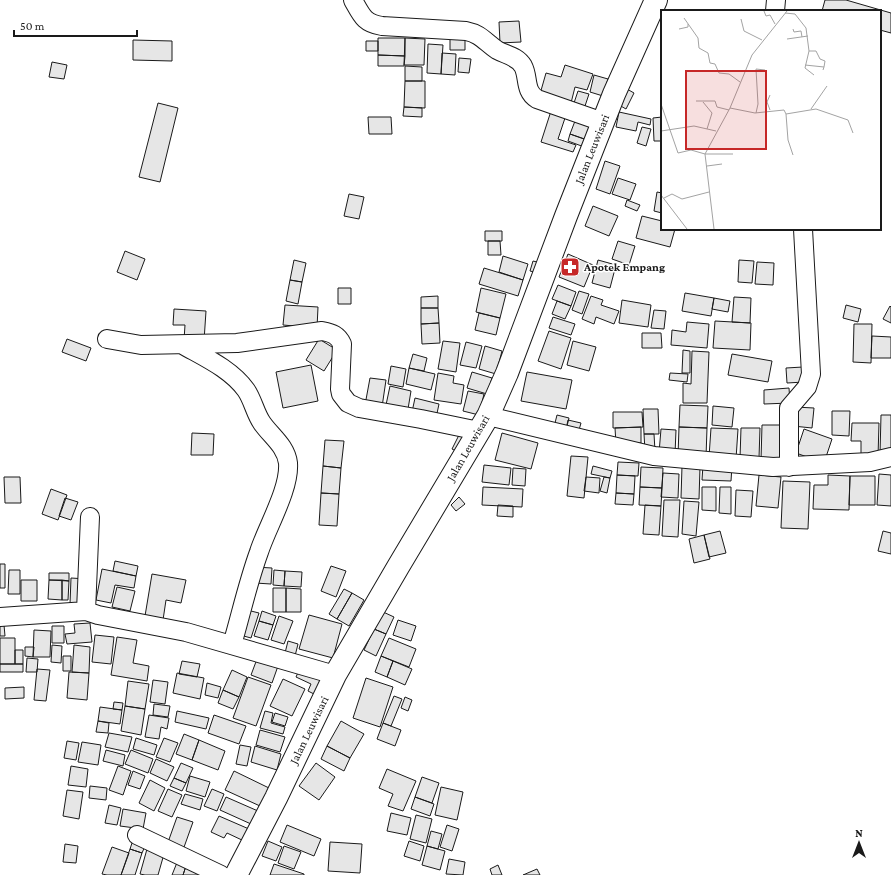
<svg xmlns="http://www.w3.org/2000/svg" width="891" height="875" font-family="'Crimson Pro',serif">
	<rect width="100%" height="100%" fill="#fff"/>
	<path fill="#e6e6e6" stroke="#1a1a1a" d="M825,0H846L891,13V33L880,30V11H822Z
		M519,21L521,42L500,43L499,22Z
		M378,38H405V56L378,55Z
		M405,38L425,39L424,65H404Z
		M450,38H465V50H450Z
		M133,40L172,41V61L133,60Z
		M366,41H378V51H366Z
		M428,44L443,45L441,74L427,73Z
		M442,53L456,54L455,75L441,74Z
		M378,55L405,56L404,66H378Z
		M459,58L471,59L469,73L458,72Z
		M52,62L67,65L64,79L49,77Z
		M565,65L593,74L587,90L575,87L571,103L540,94L546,73L561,77Z
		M405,66L422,67V81H405Z
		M594,75L608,79L603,96L590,92Z
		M405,81H425V108L404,107Z
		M627,89L634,93L626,109L619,105Z
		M578,91L589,94L584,109L573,106Z
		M158,103L178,108L160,182L139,177Z
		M404,107L422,108V117L403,116Z
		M551,111L566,115L558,139L576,145L573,152L541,142Z
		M619,112L651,119L650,125L638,122L636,131L616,127Z
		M368,117H391L392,134H369Z
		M662,117V141H654L653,118Z
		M575,121L594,127L590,141L570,134Z
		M642,127L651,129L646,146L637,143Z
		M570,134L590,141L587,148L568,141Z
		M605,161L620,166L610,194L596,189Z
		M618,178L636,184L630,200L612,194Z
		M657,192L662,193V213L654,211Z
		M349,194L364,197L359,219L344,216Z
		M627,200L640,205L637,211L625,206Z
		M593,206L618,216L609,236L585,226Z
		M642,216L662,221V229H675L670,247L636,238Z
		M485,231H502V241H485Z
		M488,241H500L501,255H488Z
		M618,241L635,246L629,265L612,259Z
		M125,251L145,259L137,280L117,272Z
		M568,254L593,265L584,287L559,277Z
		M503,256L528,264L523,280L499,272Z
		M294,260L306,263L302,282L290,280Z
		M598,260L616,265L610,288L592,283Z
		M739,260L754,261L752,283L738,282Z
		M533,261L541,263L538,273L530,271Z
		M757,262L774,263L773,285L755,284Z
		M484,268L523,280L518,296L479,284Z
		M290,280L302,282L298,304L286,301Z
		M558,285L576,292L571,306L552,299Z
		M338,288H351V304H338Z
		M481,288L506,294L500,318L476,312Z
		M579,291L589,294L582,314L572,310Z
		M685,293L714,298L711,316L682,311Z
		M438,296V308H421V297Z
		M591,296L603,300L601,305L619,311L614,324L596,317L594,324L582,319Z
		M734,297L751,298L750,323L732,322Z
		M714,298L730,301L728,312L712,309Z
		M622,300L651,305L648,327L619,323Z
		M557,301L571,306L565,319L552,314Z
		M285,305L318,307L317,328L283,325Z
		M846,305L861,309L858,322L843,318Z
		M890,306L891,307V323L883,319Z
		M421,308H438L439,323L421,324Z
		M174,309L206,311L204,341L184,340L185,325H173Z
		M654,310L666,311L664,329L651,328Z
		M479,313L500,318L496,335L475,330Z
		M553,317L575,324L571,335L549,328Z
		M715,321L751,323L750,350L713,348Z
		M687,322L709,324L707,348L671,345L672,330L686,332Z
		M439,323L440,343L422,344L421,324Z
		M854,324H872L871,363L853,362Z
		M549,331L571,338L561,369L538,361Z
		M642,333H661L662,348H642Z
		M872,336L891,337V358H871Z
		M67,339L91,348L86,361L62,352Z
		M319,339L337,350L324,371L306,360Z
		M443,341L460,343L456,372L438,369Z
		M573,341L596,347L589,371L567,365Z
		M466,342L482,346L476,368L460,365Z
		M485,346L502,351L496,374L479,369Z
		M683,350L690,351V373H682Z
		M692,351L709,352L707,403H683V383L691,384Z
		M413,354L427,358L424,371L409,368Z
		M732,354L772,361L768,382L728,375Z
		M311,365L318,401L283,408L276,372Z
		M391,366L406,369L403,387L388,384Z
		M803,367L804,382L787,383L786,368Z
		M409,368L435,374L431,390L406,384Z
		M472,372L492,378L487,394L467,388Z
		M527,372L572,380L566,409L521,401Z
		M438,373L454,376L453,383L464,385L461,404L434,400Z
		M670,373L688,374L687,382L669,380Z
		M370,378L386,380L382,407L365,405Z
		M390,386L411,391L408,409L386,405Z
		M789,388L790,403L764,404V390Z
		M468,391L484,394L479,415L463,411Z
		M415,398L439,404L436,418L412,412Z
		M680,405L708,406L707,428L679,427Z
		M713,406L734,408L732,427L712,425Z
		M795,407L814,408L812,428L793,426Z
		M643,409H658L659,434H644Z
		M832,411H850L849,436L832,435Z
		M613,412H642L643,427L613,428Z
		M557,415L569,418L565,434L553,431Z
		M881,415H891V454H880Z
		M568,420L581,423L577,437L565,434Z
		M852,423H879L878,457L861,456V441H851Z
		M762,425H782L781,460H761Z
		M641,427V443L616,444L615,428Z
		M679,427L707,428L706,457L678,456Z
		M711,428L738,429L736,459L709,457Z
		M741,428H760L759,458H740Z
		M661,429L676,430L675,454L659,453Z
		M804,429L832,439L824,463L796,453Z
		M192,433L214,434L213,455H191Z
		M460,433L468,438L460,453L452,449Z
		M502,433L538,443L531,469L495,460Z
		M644,434H654L655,451H645Z
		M325,440L344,441L341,468L323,466Z
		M571,456L588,457L584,498L567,496Z
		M618,462L639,463L638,476L617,475Z
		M484,465L511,468L509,485L482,482Z
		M703,465L732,466L731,481L702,480Z
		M323,466L341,468L339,494L321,493Z
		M593,466L612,471L610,478L591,474Z
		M682,466L700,467L699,499L681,498Z
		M641,467L663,468L662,488L640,487Z
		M513,468L526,469L525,486L512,485Z
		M663,473L679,474L678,498L661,497Z
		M879,474L891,475V506L877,505Z
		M617,475L635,476L634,494L616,493Z
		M759,475L781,477L778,508L756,506Z
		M828,475L850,476L849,510L813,509L814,485H828Z
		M850,476H875V505H849Z
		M4,477H20L21,503H5Z
		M586,477L600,478L599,493L584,491Z
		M604,477L610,478L607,493L600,491Z
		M783,481L810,482L808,529L781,528Z
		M483,487L523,489L522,507L482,505Z
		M640,487L662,488L661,506L639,505Z
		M702,487H716V511L702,510Z
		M720,487H731V514L719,513Z
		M51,489L67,495L58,520L42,514Z
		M736,490L753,491L751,517L735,516Z
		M321,493L339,494L337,526L319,525Z
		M616,493L634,494L633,505L615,504Z
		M459,497L465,504L456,511L451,505Z
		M65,498L78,502L71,520L59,516Z
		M664,500H680L678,537L662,536Z
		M684,501L699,502L696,536L682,534Z
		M498,505L513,506V517L497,516Z
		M645,505L661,506L659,535L643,534Z
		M720,531L726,553L709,557L704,535Z
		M883,531L891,533V554L878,551Z
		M704,535L710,559L694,563L689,539Z
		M115,561L138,566L136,576L113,571Z
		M0,564H5V588H0Z
		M331,566L346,571L336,597L321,591Z
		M255,567L272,568L271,584L255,583Z
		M102,569L136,576L134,588L115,585L111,603L96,600Z
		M9,570H20V594H8Z
		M274,570L285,571L284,586L273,585Z
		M285,571L302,572L301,587L284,586Z
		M49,573H69V581L49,580Z
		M152,574L186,580L181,603L166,600L163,620L145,616Z
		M71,578L87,579L80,605L70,604Z
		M21,580H37V601H21Z
		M49,580H62V600L48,599Z
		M62,580L69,581L68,600H62Z
		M117,587L135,591L130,611L112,607Z
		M273,588H286V612H273Z
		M286,588L301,589V612H286Z
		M344,589L352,593L337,619L329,614Z
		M352,593L364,600L349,626L337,619Z
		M247,610L259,613L251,638L240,635Z
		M262,611L276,616L273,625L259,621Z
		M381,611L394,617L386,634L374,629Z
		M309,615L342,624L333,658L299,649Z
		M279,616L293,621L284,644L271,640Z
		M398,620L416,626L411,641L393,635Z
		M259,621L273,625L268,640L254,636Z
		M90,623L92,642L67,644L65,634L75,633L74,624Z
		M0,625H4L5,636H0Z
		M52,626H64V643H52Z
		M374,629L386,634L376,656L364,650Z
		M34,630L51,631L50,657H33Z
		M95,635L114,637L111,664L92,662Z
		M117,637L137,640L133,663L149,666L147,681L111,675Z
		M0,638H15V664H0Z
		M389,638L416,649L409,667L381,656Z
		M288,641L298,644L295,656L285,653Z
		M52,645L62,646L61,663L51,662Z
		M74,645L90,647L89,673L72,672Z
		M25,647H34L33,657L25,656Z
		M15,650H23V664H15Z
		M63,656H71V671H63Z
		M381,656L393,661L387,677L375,672Z
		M27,658L38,659L37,672H26Z
		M257,659L278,666L272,683L251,675Z
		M182,661L200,664L197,677L179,674Z
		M393,661L412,669L405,685L387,677Z
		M0,664H23V672H0Z
		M300,668L326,680L318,696L308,691L311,684L296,677Z
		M37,669L50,670L46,701L34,700Z
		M232,670L247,677L239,697L223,690Z
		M69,672L89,673L87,700L67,698Z
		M177,673L204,678L200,699L173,693Z
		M248,677L271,685L256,726L233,718Z
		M366,678L393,687L380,727L353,718Z
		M283,679L305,689L292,716L270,706Z
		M153,680L168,682L165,704L150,702Z
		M128,681L149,684L145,709L125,706Z
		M207,683L221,687L218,698L205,695Z
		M24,687V698L5,699V688Z
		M223,690L239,697L233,709L218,703Z
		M394,696L402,699L391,726L383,723Z
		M405,697L412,700L408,711L401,708Z
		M114,702L123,703L122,710L113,709Z
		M154,704L170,706L168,717L153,715Z
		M125,706L145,709L141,735L121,731Z
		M100,707L122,710L120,724L98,721Z
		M177,711L209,718L206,729L175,722Z
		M265,711L273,713L271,723L285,727L283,734L260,728Z
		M275,713L288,717L285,726L272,722Z
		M149,715L169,718L167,729L161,727L159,739L145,737Z
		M214,715L246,726L239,744L208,733Z
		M98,721L109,723L108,733L96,732Z
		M341,721L364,734L350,758L327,746Z
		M383,723L401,730L395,746L377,739Z
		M260,730L285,737L280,752L256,745Z
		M109,733L132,737L128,752L105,747Z
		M184,734L199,740L192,760L176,754Z
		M136,738L157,745L154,755L133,749Z
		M164,738L178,743L170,762L156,757Z
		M199,740L225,751L218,770L192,760Z
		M67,741L79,743L76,760L64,758Z
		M82,742L101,745L98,765L78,762Z
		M240,745L251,747L247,766L236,764Z
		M255,746L281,754L277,770L251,762Z
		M327,746L350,758L344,771L321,759Z
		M106,750L125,755L123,766L103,761Z
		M131,750L153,759L148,773L125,764Z
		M156,759L174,767L167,781L150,773Z
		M181,763L193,768L186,783L174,778Z
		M316,763L335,777L319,800L299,786Z
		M71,766L88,769L86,787L68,785Z
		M118,766L131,771L123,795L109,790Z
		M387,769L416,781L403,811L388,806L393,794L379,788Z
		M133,771L145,776L140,789L128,785Z
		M234,771L269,788L260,806L225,790Z
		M190,776L210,782L205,797L186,791Z
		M422,777L439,783L432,803L415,797Z
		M174,778L186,783L182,791L170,786Z
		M150,780L165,788L154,811L139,803Z
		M90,786L107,788L106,800L89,798Z
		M441,787L463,792L457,820L435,815Z
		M168,789L182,795L172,817L158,811Z
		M212,789L224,794L217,811L204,806Z
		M67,790L83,792L79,819L63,816Z
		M185,794L203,799L200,810L181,804Z
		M226,797L258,811L251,824L220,810Z
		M415,797L434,804L430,816L411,809Z
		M109,805L121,808L117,825L105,823Z
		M123,809L146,813L143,829L120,826Z
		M391,813L411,818L407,835L387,831Z
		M416,815L432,819L426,843L410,839Z
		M219,816L249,829L244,841L227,833L224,838L211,832Z
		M177,817L193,822L183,850L167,845Z
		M287,825L321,839L314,856L280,842Z
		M447,825L459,829L452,851L440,847Z
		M431,831L442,834L438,849L427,846Z
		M133,840L146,844L142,853L130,849Z
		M268,841L282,847L276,861L262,856Z
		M409,841L424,846L420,861L404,856Z
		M330,842L362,844L360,873L328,871Z
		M65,844L78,846L76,863L63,862Z
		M284,846L301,852L294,869L278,863Z
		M427,846L445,851L440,870L422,865Z
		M112,847L129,853L121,875H107L102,874Z
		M130,849L142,853L135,875H121Z
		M147,849L164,854L158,875H145L140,874Z
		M449,859L465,862L463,875L446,874Z
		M178,860L187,863L183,875H172Z
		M187,863L218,875H183Z
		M274,864L304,874V875H270Z
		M498,865L502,875H492L490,869Z
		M537,869L540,875H523Z"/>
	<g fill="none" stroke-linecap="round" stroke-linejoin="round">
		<defs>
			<path id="minor" d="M353,0C362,16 364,23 382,26L466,31C481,34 485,42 497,50C506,55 517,56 523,66C529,77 524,91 537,99L603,122
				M775,11L776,0
				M107,339L141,345L237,343L322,331C332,333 338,335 342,344L340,389L341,394L348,403L359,408L421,419L479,431
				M183,345C204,357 231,369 246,390C253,400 255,413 262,423C271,436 286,446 288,463C290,489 267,527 259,552C248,582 241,614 232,645
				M488,416L654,456L773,467L870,462L891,457
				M789,467V408L807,387L811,374L803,229
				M86,611L90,517
				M0,617L86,611L98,615L186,632L335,675
				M137,835L221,875"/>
			<path id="major" d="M236,875L276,798L335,675L398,567L488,416L507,373L566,216L614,94L656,0"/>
		</defs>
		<use href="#minor" stroke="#1a1a1a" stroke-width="20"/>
		<use href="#major" stroke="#1a1a1a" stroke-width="24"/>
		<use href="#minor" stroke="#fff" stroke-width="18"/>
		<use href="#major" stroke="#fff" stroke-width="22"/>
	</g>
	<defs>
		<symbol id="pharmacy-square" viewBox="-11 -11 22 22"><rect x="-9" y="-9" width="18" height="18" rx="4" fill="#c62828" stroke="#fff"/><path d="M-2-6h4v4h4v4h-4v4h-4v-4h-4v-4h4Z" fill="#fff"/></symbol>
	</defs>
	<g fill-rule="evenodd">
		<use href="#pharmacy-square" x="559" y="256" width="22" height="22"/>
	</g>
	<g text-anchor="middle" stroke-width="3" stroke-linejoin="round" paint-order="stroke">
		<g font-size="12" fill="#1a1a1a" stroke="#fff">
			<text transform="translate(592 149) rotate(-68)" y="4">Jalan Leuwisari</text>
			<text transform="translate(468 448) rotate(-60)" y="4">Jalan Leuwisari</text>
			<text transform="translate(309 730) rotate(-64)" y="4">Jalan Leuwisari</text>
		</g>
		<g font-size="12" font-weight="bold" fill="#1a1a1a" stroke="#fff" text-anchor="start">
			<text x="584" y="271">Apotek Empang</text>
		</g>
	</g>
	<g transform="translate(661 10)">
		<rect width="220" height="220" fill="#fff"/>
		<path fill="none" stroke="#a3a3a3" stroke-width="1" d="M103,1L105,6L109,5L114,14M124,3L134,4L145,18L148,41L144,58L153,65M23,8L37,28L38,38L47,43L49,53L54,54L58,63L68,64L79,72M80,9L83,21L101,30M18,19L27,17V14M132,19L133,22L140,21L141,27M126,29L147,26M148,41H155L159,49L164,51L163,57M144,55L163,57L162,60M35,91H54L56,97L68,100M42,92L51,103L46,119M0,94L17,143L30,140L44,144H72M69,98L94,103L123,100L125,104L155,99L187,110L192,123M150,99L166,76M109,100L106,92L109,85M95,103L97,94L95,59L104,60M125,104L127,130L132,145M0,121L33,116L55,121M46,156L61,154M0,185L26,219M3,188L11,184L21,189L48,182M53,219L44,144L69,98L91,45L126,1"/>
		<path fill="#c62828" fill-opacity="0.15" stroke="#c62828" stroke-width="2" d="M25,61H105V139H25Z"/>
		<rect width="220" height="220" fill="none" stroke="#1a1a1a" stroke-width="2"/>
	</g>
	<g transform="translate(859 843)" stroke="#ffffff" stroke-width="3" paint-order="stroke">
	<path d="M0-3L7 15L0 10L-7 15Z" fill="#1a1a1a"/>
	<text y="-6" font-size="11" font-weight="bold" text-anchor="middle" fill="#1a1a1a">N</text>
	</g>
	<path d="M14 30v6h123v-6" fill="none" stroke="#1a1a1a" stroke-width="2"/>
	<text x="20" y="30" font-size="12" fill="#1a1a1a" stroke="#ffffff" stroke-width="3" paint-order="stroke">50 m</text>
</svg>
